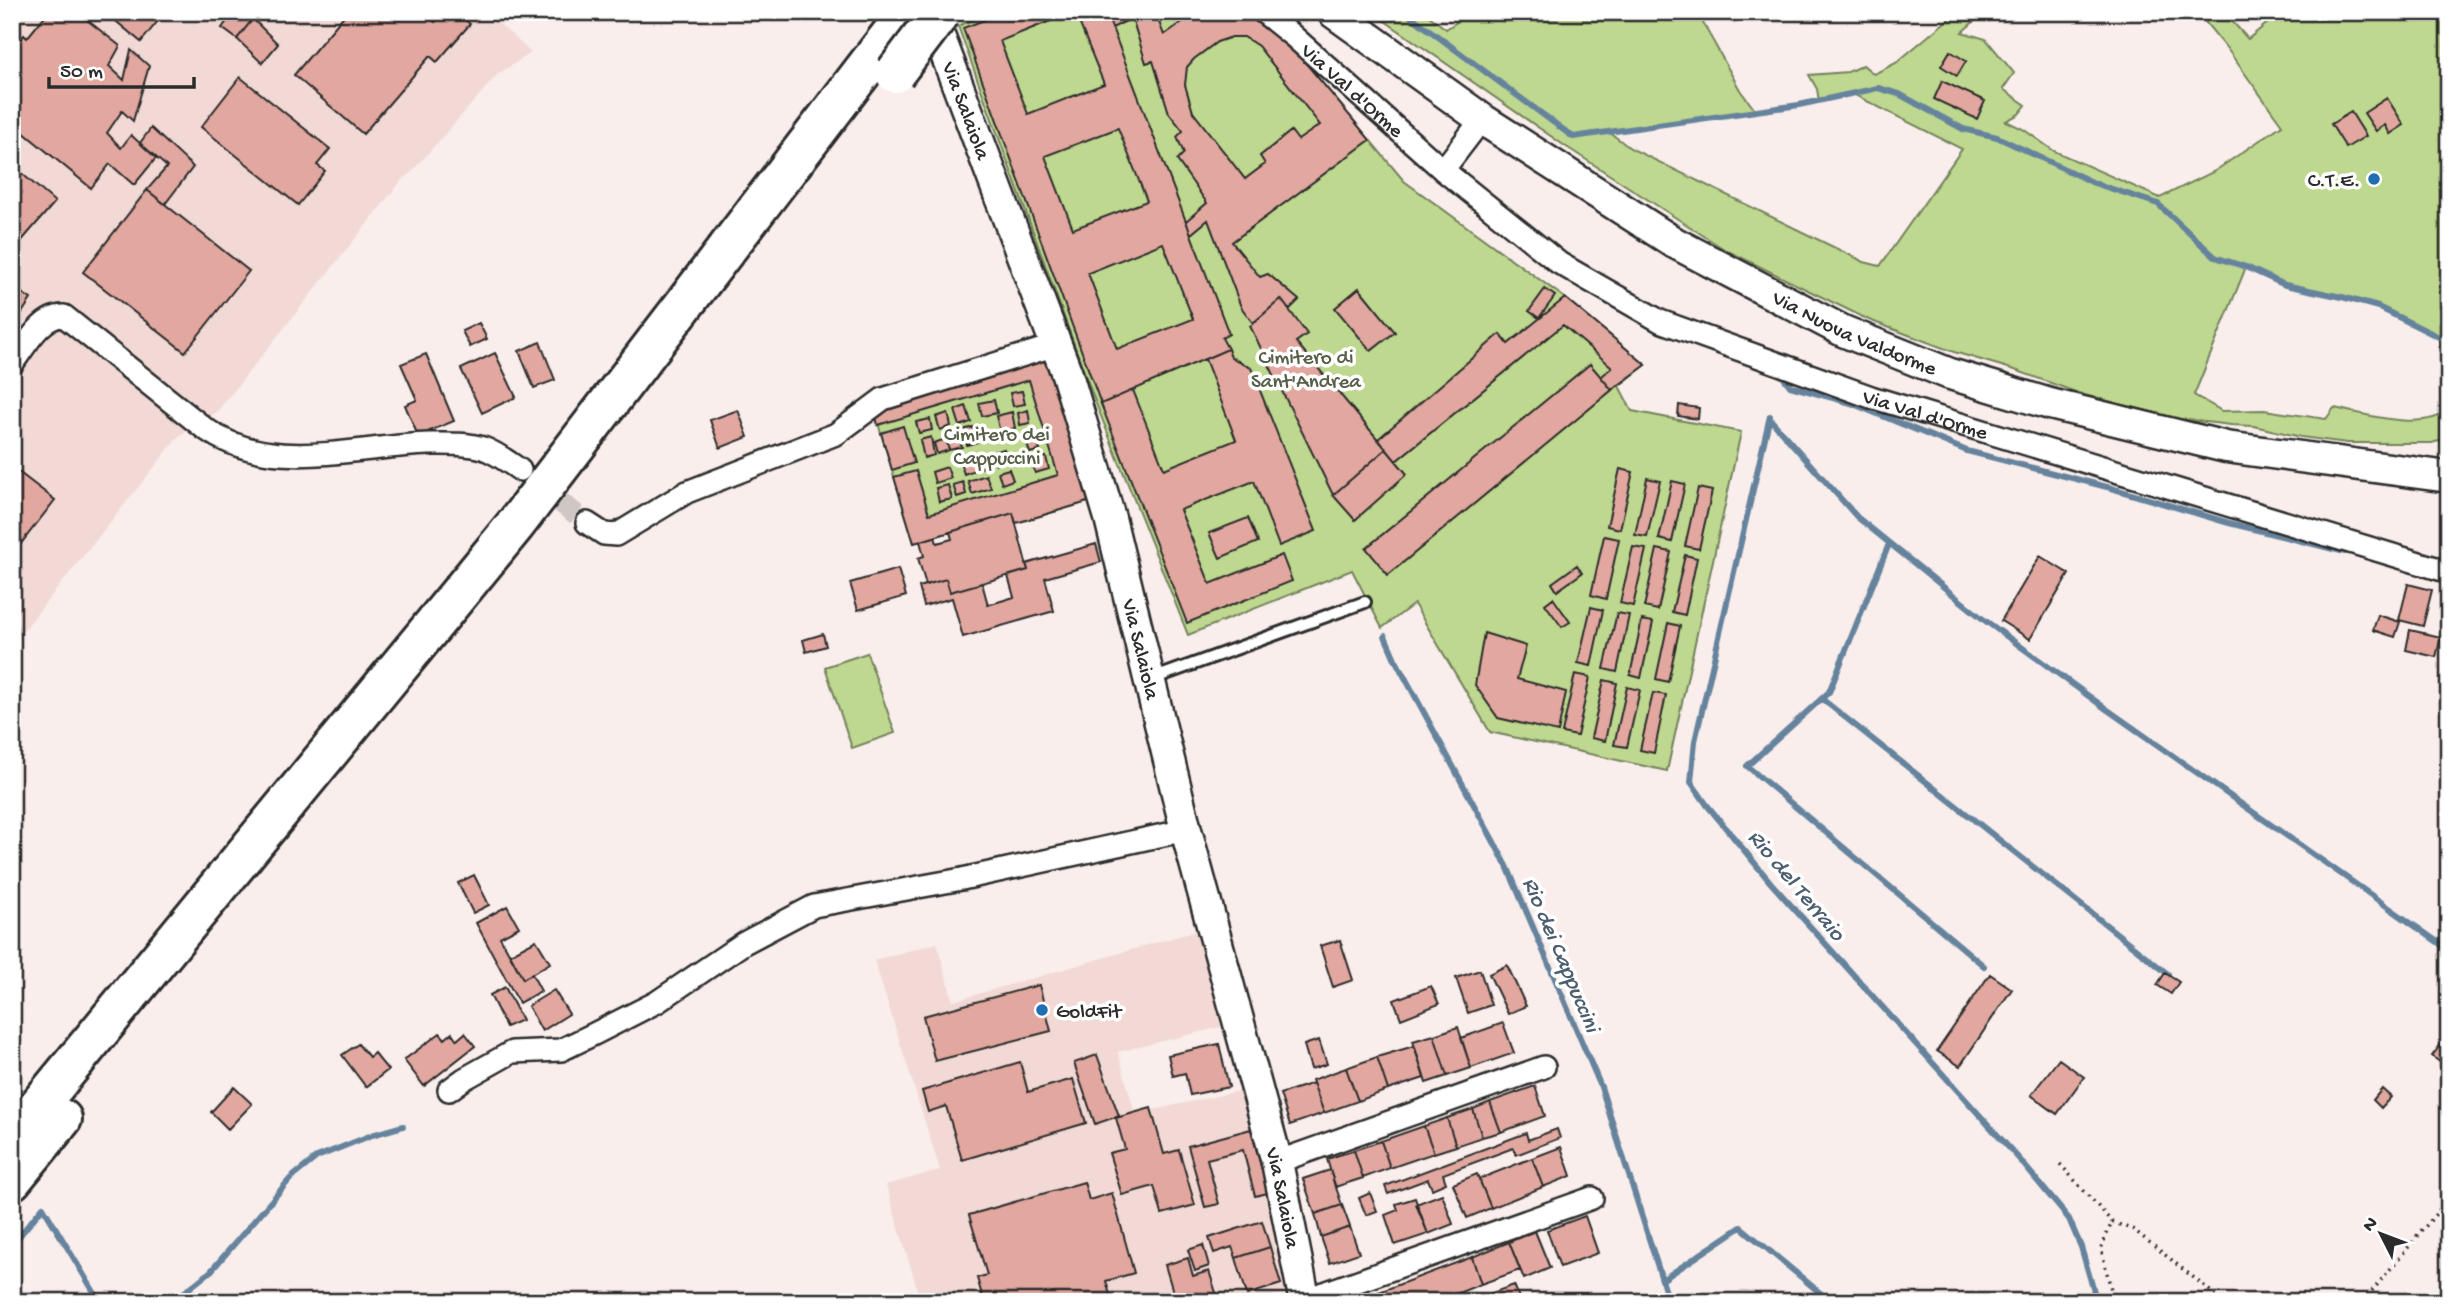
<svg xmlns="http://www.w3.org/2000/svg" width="2461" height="1314" font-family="'Gochi Hand',sans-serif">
	<rect width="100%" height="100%" fill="#f9eeec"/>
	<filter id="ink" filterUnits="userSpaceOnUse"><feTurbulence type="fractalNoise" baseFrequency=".0143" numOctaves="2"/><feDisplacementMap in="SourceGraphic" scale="14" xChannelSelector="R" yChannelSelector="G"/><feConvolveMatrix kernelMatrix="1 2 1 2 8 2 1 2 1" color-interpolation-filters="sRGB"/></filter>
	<g filter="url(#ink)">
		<path fill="#f2d9d5" d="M12,12H487L531,53L498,74L409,175L402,180L217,412L180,435L12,645Z
			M1203,929L1225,1026L1118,1052L1135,1114L1244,1090L1294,1290L1249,1302H921L886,1185L940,1170L874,960L937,943L953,1001Z"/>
		<path fill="#bed88f" stroke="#74825d" stroke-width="2" d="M990,12H1252L1289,43L1404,181L1565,298L1646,365L1619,386L1632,411L1741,432L1667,771L1490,732L1414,604L1382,628L1352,570L1188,635L1093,396L958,26Z
			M1372,12H1424L1446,29L1472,12H1510L1514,20L1531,12H1697L1740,90L1755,110L1609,132L1630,148L1864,262L1880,266L1962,149L1853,94L1819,101L1817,89L1809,75L1848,72L1863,65L1874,74L1896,63L1957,12H1985L1962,32L1986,39L2014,73L2003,89L2026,105L2019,114L2006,121L2023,129L2054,151L2160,198L2215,171L2282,125L2225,46L2197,12H2224L2248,39L2281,12H2449V342L2378,307L2342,297L2285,285L2246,267L2194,395L2222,411L2264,410L2326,419L2334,408C2365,414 2423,432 2449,410V438L2432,443H2347L2301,437L2254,426L2231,425L2179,419L2084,395L2015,370L1954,352L1869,320L1724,249L1565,146Z
			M1047,357L1091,501L1016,523L1013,513L914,543L874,410Z
			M867,653L895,733L852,748L825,667Z"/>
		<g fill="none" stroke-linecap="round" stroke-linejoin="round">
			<path stroke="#66839d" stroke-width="6" d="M1405,12L1573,137L1799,105L1878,88L1899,94L1963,129L1997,137L2094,183L2158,204L2215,257L2246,267L2285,285L2342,297L2378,307L2449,342
				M1777,369L1790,386L1851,403L1967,451L2111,488L2229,523L2345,552
				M1770,416L1695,741L1691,782L1707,805L1771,883L2020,1160L2069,1219L2081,1247L2097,1302
				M1770,419L1857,517L1983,619L2105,708L2449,950
				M1889,544L1829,692L1747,766L1984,966
				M1385,636L1395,659L1507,866L1601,1087L1669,1302
				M1822,699L2168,974
				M12,1245L43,1207L100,1302
				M1662,1280L1741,1227L1831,1302
				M172,1302L211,1271L291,1178L317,1157L372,1135L403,1126"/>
		</g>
		<path fill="#e2a8a0" stroke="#2b2b2b" stroke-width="2" fill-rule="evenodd" d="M48,12L54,14L56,12H77L120,46L109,66L124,80L131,50L149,66L133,121L122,111L107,133L121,148L131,135L156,158L134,185L110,164L91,188L12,123V50L24,35L27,38Z
			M105,12H165L141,42Z
			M224,12H258L237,39L222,28L230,17Z
			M347,12H424L435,22L443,12H456L470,24L437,62L430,56L363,134L294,75Z
			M1005,12H1073L1000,41L1028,114L1104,84L1075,12H1106L1229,334L1222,338L1228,349L1101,404L963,28ZM1118,128L1147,201L1073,229L1045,156ZM1163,243L1193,319L1117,349L1088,273Z
			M1112,12H1155L1164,35L1196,12H1252L1289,43L1370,140L1232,242L1260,277L1268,274L1299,300L1289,310L1281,299L1253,323L1241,307L1208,220L1191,234L1186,221L1207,203L1177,160L1184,153L1177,137L1183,131L1169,113L1153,61L1146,63L1132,18L1112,28L1107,15ZM1232,37H1244L1258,46L1320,125L1298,140L1291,131L1260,156L1265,164L1245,179L1193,112L1185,85L1187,67L1194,59L1217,42Z
			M253,19L278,44L262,63L237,39Z
			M1950,51L1966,61L1957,76L1941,66Z
			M240,77L330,149L317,165L325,171L298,205L201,127Z
			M1942,81L1985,101L1977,119L1934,99Z
			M2387,98L2404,125L2390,134L2385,125L2376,131L2364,113Z
			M2351,112L2366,136L2346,148L2331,124Z
			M151,128L193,167L165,204L147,190L167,167L140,143Z
			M12,165L55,202L12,252Z
			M147,190L249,271L185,352L83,272Z
			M13,287L31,299L12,328V288Z
			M1359,288L1395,332L1371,351L1335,308Z
			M1545,289L1555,296L1539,318L1529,311Z
			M1565,298L1646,365L1612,390L1601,377L1612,367L1563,325L1396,461L1378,439L1500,334L1508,344Z
			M1281,299L1307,334L1296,342L1386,449L1333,495L1250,326Z
			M479,323L487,339L470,347L462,331Z
			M540,342L555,380L534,388L519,351Z
			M1228,349L1231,357L1251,368L1316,531L1279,546L1254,481L1180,510L1210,584L1282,555L1292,581L1187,623L1101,404L1133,390L1164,469L1236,440L1205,359Z
			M495,353L516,397L482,413L461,369Z
			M426,354L454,421L418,436L405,405L417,400L401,364Z
			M1047,357L1091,501L1016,523L1013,513L914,543L894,477L916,471L929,514L1058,475L1029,380L878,425L874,410Z
			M1590,364L1612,390L1388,575L1366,548Z
			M1022,391L1025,404L1013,406L1010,393Z
			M994,400L997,413L982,416L979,403Z
			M1679,405L1699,408L1698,419L1678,416Z
			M966,406L971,422L960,426L955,410Z
			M738,410L748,437L720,448L710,420Z
			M1028,410L1030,423L1020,425L1018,413Z
			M1012,412L1015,428L1000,432L996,416Z
			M948,413L951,426L940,430L936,417Z
			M930,419L932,430L919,433L916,422Z
			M903,426L914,463L892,470L881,433Z
			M973,427L977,442L967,445L963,430Z
			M958,433L962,447L949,450L946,436Z
			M931,437L934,455L924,458L920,440Z
			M1037,438L1040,450L1030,453L1026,441Z
			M946,439L949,450L937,454L934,443Z
			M1004,449L1007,461L996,464L993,452Z
			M1386,449L1407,474L1355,520L1333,495Z
			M982,455L986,466L964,474L960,462Z
			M1046,457L1049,469L1035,473L1032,460Z
			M12,467L55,500L12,555Z
			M947,467L951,478L935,483L932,472Z
			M1009,469L1013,480L1002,484L998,472Z
			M1620,469L1633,472L1620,529L1607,526Z
			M986,475L991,488L972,494L968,481Z
			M1647,478L1660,481L1647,537L1635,535Z
			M1672,481L1685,484L1672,542L1659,539Z
			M963,482L966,494L957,497L953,485Z
			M948,485L952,499L939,502L936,488Z
			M1698,488L1712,491L1699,549L1685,546Z
			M1013,513L1028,570L950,592L946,579L926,585L918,558L924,556L920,541L935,537L937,543L952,539L950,532Z
			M1248,518L1258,542L1220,558L1209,533Z
			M1604,536L1619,539L1606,599L1591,595Z
			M1096,544L1101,562L1045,578L1054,611L963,637L952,598L924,606L919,587L946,579L950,592L982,583L988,605L1014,597L1008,576L1028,570L1026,564Z
			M1633,547L1646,549L1633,606L1620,603Z
			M1657,549L1671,552L1658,610L1644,607Z
			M1685,555L1697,558L1685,615L1672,612Z
			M2040,556L2069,574L2030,639L2001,621Z
			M1577,565L1582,573L1557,591L1552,583Z
			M898,569L906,596L858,610L850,583Z
			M2408,584L2432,590L2423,626L2399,620Z
			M1553,598L1570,622L1562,627L1545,604Z
			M1591,607L1603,610L1591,666L1578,663Z
			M1617,613L1629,615L1617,672L1604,669Z
			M2378,615L2400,622L2395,637L2373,630Z
			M1642,620L1653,622L1641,678L1630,675Z
			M1668,623L1680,626L1668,682L1656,679Z
			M2410,630L2441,637L2436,657L2406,650Z
			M1484,633L1526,646L1517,679L1566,692L1558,732L1498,718L1475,685Z
			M823,634L826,646L806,652L803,640Z
			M1575,674L1590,677L1577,736L1562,733Z
			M1604,680L1617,683L1605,741L1591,738Z
			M1627,687L1640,690L1627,747L1614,745Z
			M1653,693L1666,695L1654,753L1640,750Z
			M474,875L489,905L473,913L458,883Z
			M507,906L519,927L500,937L523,979L532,974L541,991L519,1003L476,923Z
			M536,940L550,963L523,979L510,954Z
			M1340,940L1353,980L1333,987L1320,946Z
			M1507,965L1526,1006L1508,1014L1489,974Z
			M1480,970L1491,1005L1468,1013L1456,978Z
			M2165,973L2179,982L2171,994L2157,985Z
			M1990,974L2012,989L1960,1066L1937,1051Z
			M1039,985L1051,1031L935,1061L923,1016Z
			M1431,986L1439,1004L1401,1019L1394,1000Z
			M505,987L522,1020L506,1027L490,995Z
			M554,990L569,1014L542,1031L528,1006Z
			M1503,1023L1514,1053L1471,1068L1461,1038Z
			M1458,1027L1471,1068L1447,1076L1434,1035Z
			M440,1033L445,1039L452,1033L457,1040L465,1033L475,1046L424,1086L404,1060Z
			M2449,1034V1069L2432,1056Z
			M1434,1035L1447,1076L1426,1083L1413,1041Z
			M1319,1040L1327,1064L1311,1069L1304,1045Z
			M358,1044L369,1057L374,1053L388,1070L366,1087L342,1055Z
			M1219,1044L1229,1087L1190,1095L1185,1073L1173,1076L1168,1055Z
			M1414,1046L1424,1078L1388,1090L1377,1057Z
			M1097,1055L1119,1116L1095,1124L1074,1063Z
			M1377,1057L1388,1090L1358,1101L1346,1068Z
			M2059,1059L2084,1077L2057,1114L2031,1095Z
			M1020,1062L1028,1092L1073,1079L1086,1123L962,1160L946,1106L928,1112L922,1091Z
			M1346,1068L1358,1101L1324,1113L1312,1080Z
			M1313,1083L1324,1113L1290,1125L1280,1094Z
			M1535,1086L1545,1116L1501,1132L1490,1102Z
			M234,1087L252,1104L228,1129L211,1112Z
			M2382,1089L2391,1097L2381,1108L2373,1100Z
			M1490,1102L1501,1132L1482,1137L1473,1109Z
			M1151,1108L1164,1154L1179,1150L1195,1205L1162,1214L1154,1186L1122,1195L1109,1153L1125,1149L1116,1118Z
			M1473,1109L1482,1137L1456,1146L1447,1118Z
			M1447,1118L1456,1146L1434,1153L1424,1126Z
			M1424,1126L1434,1153L1390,1168L1381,1141Z
			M1251,1129L1268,1193L1255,1196L1243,1150L1207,1159L1219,1204L1205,1207L1188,1146Z
			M1557,1129L1560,1138L1516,1155L1513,1148L1443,1174L1446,1183L1432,1189L1428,1179L1388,1194L1385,1186L1526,1133L1528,1140Z
			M1381,1141L1390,1168L1363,1178L1354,1150Z
			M1561,1147L1571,1176L1543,1187L1532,1158Z
			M1354,1150L1363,1178L1335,1187L1327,1159Z
			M1532,1158L1543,1187L1491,1208L1479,1179Z
			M1330,1170L1342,1205L1315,1214L1303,1179Z
			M1477,1174L1491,1208L1467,1218L1453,1184Z
			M1084,1182L1089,1200L1112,1193L1134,1273L1106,1281L1112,1302H984L977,1278L987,1275L969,1215Z
			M1370,1193L1377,1211L1366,1215L1359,1198Z
			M1442,1194L1453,1224L1428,1234L1416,1204Z
			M1415,1198L1428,1234L1395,1245L1385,1215L1398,1210L1396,1204Z
			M1342,1205L1350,1227L1321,1237L1315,1214Z
			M1585,1216L1598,1253L1560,1267L1547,1230Z
			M1262,1221L1270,1247L1236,1258L1232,1247L1214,1253L1209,1238Z
			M1350,1227L1359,1253L1330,1263L1321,1237Z
			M1535,1231L1550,1268L1524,1279L1509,1242Z
			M1509,1242L1520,1270L1481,1284L1472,1257Z
			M1203,1245L1209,1266L1195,1271L1188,1250Z
			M1270,1247L1281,1284L1247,1295L1236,1258Z
			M1472,1257L1481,1284L1436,1302H1365L1363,1298Z
			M1188,1258L1193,1276L1209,1271L1218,1299L1209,1302H1176L1165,1265Z
			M1514,1285L1519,1297L1507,1302H1492L1489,1294Z"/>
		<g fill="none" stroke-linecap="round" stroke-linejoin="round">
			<path stroke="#d0c7c5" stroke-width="21" stroke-dasharray="21 10" stroke-linecap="butt" d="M536,483L587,523"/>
			<defs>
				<path id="lane" d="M1152,679L1365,602"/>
				<g id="street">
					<path id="s1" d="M1263,12L1293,36L1443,170L1559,263L1660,321L1871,397L2449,572"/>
					<path d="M1443,170L1482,119"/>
					<path d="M12,364C25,347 41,315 64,316L204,428C269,475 356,446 429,444C447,444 466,443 483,448C497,453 508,462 520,470"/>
					<path d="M587,523L604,534L616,535L687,492L836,434L883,399L1056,345"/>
					<path d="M449,1090L464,1079L512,1052L561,1050L594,1034L657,1002L744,943L814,906L962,879L1186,830"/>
					<path d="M1277,1162L1544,1067"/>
					<path d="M1299,1302L1592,1198"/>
				</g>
				<g id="secondary">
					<path id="s2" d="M930,12L1067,374L1110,518L1186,830L1277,1162L1305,1302"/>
					<path id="s3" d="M1333,12L1482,119L1675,243L1843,331L1950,374L2050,404L2226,447L2449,477"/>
				</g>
				<path id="highway" d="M12,1138L516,524L908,12
					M12,1180L62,1119"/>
			</defs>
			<use href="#lane" stroke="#2b2b2b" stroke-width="16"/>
			<use href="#street" stroke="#2b2b2b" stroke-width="26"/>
			<use href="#secondary" stroke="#2b2b2b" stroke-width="35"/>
			<use href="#highway" stroke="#2b2b2b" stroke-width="44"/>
			<path stroke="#2b2b2b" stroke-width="3.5" stroke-dasharray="2 5" stroke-linecap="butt" d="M2060,1164L2112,1222
				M2114,1302L2101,1248L2112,1222L2134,1230L2224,1302
				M2363,1302L2449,1198"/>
			<use href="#lane" stroke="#fff" stroke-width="10"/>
			<use href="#street" stroke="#fff" stroke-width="21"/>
			<use href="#secondary" stroke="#fff" stroke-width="30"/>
			<use href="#highway" stroke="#fff" stroke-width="38"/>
			<defs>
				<path id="highway-bridge" d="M895,73L941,12"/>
			</defs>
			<use href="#highway-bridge" stroke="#2b2b2b" stroke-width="44" stroke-linecap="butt"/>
			<use href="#highway-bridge" stroke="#fff" stroke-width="38"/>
		</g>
	</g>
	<g fill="#1f6fb2" stroke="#fff" stroke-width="2.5">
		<circle cx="2374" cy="179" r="7"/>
		<circle cx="1042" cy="1010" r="7"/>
	</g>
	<g text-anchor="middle" stroke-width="7" stroke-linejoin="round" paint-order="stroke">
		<g font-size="21" fill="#2b2b2b" stroke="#fff">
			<text dy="7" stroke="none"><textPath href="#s1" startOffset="119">Via Val d'Orme</textPath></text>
			<text dy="7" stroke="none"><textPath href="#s2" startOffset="105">Via Salaiola</textPath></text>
			<text dy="7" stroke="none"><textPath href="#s3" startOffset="614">Via Nuova Valdorme</textPath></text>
			<text dy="7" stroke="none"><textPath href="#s1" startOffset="786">Via Val d'Orme</textPath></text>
			<text dy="7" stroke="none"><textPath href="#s2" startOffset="672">Via Salaiola</textPath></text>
			<text dy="7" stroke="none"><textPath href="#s2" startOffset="1239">Via Salaiola</textPath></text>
		</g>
		<g font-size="21" fill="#2b2b2b" stroke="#fff" text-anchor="end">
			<text x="2360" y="186">C.T.E.</text>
			<text x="1056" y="1017" text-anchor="start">GoldFit</text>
		</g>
		<g font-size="21" fill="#575f49" stroke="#fff">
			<text x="1306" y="363">Cimitero di<tspan x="1306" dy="24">Sant'Andrea</tspan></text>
			<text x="997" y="440">Cimitero dei<tspan x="997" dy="24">Cappuccini</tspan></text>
		</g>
		<g font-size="23" font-style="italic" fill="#4d5e6e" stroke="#fff">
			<text transform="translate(1798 884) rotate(50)" y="8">Rio del Terraio</text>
			<text transform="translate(1563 954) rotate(67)" y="8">Rio dei Cappuccini</text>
		</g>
	</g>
	<rect width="2461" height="1314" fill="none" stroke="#fff" stroke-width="42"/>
	<rect x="21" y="21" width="2419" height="1272" fill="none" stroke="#2b2b2b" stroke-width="2.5" filter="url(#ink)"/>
	<g transform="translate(2381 1234) rotate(312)" stroke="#ffffff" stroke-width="5" paint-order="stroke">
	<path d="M0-5L12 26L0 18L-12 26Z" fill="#2b2b2b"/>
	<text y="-10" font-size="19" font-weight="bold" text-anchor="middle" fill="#2b2b2b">N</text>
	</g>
	<path d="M49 77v10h145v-10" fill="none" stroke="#2b2b2b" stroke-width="3.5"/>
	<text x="60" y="77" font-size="21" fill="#2b2b2b" stroke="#ffffff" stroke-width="5" paint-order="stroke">50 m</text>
</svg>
